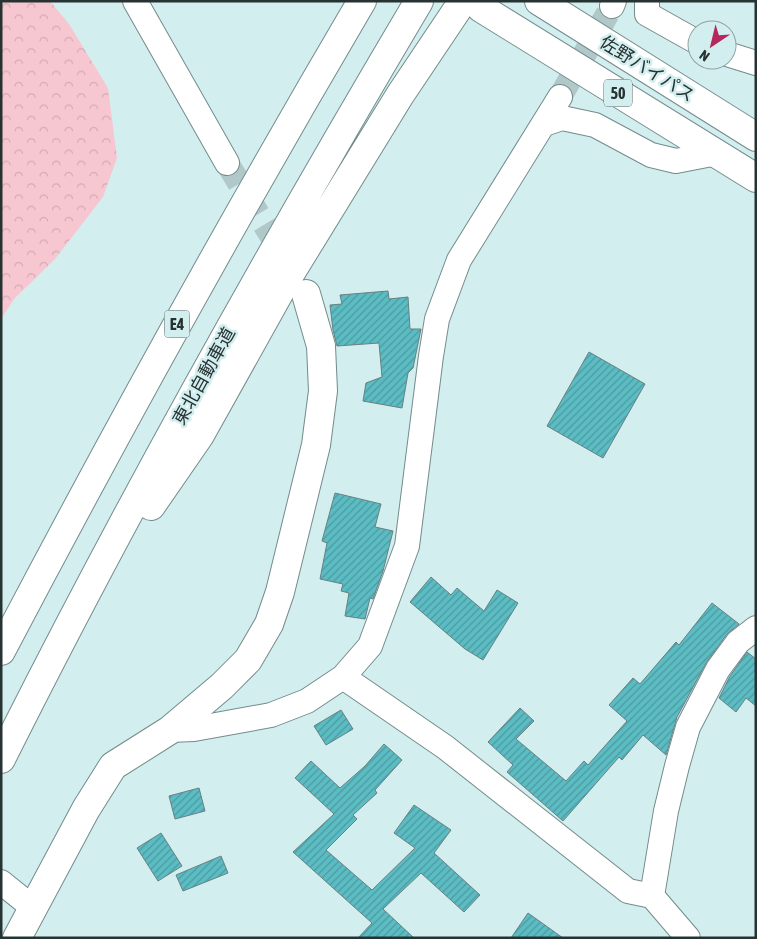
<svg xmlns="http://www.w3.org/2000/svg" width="757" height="939" font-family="'Asap Condensed','Noto Sans JP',sans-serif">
	<defs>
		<pattern id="forest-crowns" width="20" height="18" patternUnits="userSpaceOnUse" patternTransform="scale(1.25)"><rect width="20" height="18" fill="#f6c7d0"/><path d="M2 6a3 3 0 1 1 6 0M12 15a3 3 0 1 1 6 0" fill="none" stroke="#d3abb3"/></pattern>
		<pattern id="building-hatch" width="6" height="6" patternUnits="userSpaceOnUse" patternTransform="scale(1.25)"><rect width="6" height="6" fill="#5bbdc3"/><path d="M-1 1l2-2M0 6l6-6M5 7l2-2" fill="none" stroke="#4b9a9f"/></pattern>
	</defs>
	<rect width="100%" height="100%" fill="#d3eeef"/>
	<path fill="url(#forest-crowns)" d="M1,1H50L69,24L108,88L117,158L103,197L55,259L15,298L1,319Z"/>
	<path fill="url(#building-hatch)" stroke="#688082" d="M388,291L389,299L408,297L410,329H421L413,368L408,373L402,408L363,401L366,383L382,377L379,343L337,346L333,330L330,305L342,304L340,295Z
		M589,352L645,384L603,458L547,426Z
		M335,493L381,504L375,527L393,531L383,571L373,599L370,598L365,619L345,616L349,593L341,591L343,584L320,579L327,543L322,541Z
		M431,577L451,595L457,588L484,611L497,590L518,603L483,660L465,649L410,602Z
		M712,603L739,624L727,634L706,663L677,717L666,755L643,735L622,760L619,757L563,821L507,772L513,765L488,742L520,708L534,721L516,739L566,781L584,761L588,765L627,721L609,705L633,678L640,684L676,642L679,645Z
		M747,652L756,659V706L746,698L736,712L719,698L730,676Z
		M341,710L353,729L326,745L314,726Z
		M384,744L402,760L375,790L377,793L353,815L357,819L326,850L372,890L415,848L394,833L414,805L451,830L434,853L480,895L464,912L421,873L383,909L414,938H358L372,923L293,852L334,814L295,778L311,761L340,788L365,766Z
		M199,788L205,811L175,819L169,796Z
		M161,833L182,866L158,881L137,848Z
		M221,856L228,873L183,891L176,875Z
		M528,913L563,938H511Z"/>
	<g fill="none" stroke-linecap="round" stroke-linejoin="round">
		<path stroke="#b1c8c9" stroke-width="24" stroke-dasharray="24 12" stroke-linecap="butt" d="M560,97L612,6
			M227,163L286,260"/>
		<defs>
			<path id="street" d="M135,1L227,163
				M647,1V14L697,42
				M612,6L614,1
				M727,54L756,63
				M544,124L562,118L595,125L651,155L676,161L717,153
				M343,677L445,747L628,891L652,896L688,938
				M170,730L194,729L271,715L307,701L343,677L370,646L407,546L431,356L437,319L459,260L560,97
				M1,882L32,907
				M652,896L666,811L677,766L688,727L718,669L738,642L756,628"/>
			<path id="secondary" d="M17,938L86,809L113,766L170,730L222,686L248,660L269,624L280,592L316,445L323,391L321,346L306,294"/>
			<path id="highway" d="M539,1L756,137
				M481,8L756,178
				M151,506L200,435L287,279L400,95L463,1
				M1,651C116,432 236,215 362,1
				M1,759C130,501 272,249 419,1"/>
		</defs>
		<use href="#street" stroke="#738b8c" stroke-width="26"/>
		<use href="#secondary" stroke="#738b8c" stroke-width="30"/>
		<use href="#highway" stroke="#738b8c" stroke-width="30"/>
		<use href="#street" stroke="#fff" stroke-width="24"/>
		<use href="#secondary" stroke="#fff" stroke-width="28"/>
		<use href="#highway" stroke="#fff" stroke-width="28"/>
	</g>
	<g text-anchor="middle" stroke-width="5" stroke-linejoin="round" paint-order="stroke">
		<g fill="#d3eeef" stroke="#5b6a6b" stroke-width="1">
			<rect x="604" y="79.5" width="28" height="27" rx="4"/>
			<rect x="164.5" y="310.5" width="25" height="27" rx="4"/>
		</g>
		<g font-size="16" font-weight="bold" fill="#273232">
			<text x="618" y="99">50</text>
			<text x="177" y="330">E4</text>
		</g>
		<g font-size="18" fill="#273232" stroke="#d3eeef">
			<text transform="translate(647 69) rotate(32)" y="6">佐野バイパス</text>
			<text transform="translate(204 376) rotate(-61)" y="6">東北自動車道</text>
		</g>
	</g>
	<rect width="757" height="939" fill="none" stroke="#273232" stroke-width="5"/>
	<g transform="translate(712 45) rotate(215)"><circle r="24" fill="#d3eeef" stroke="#8ea3a3"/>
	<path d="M0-4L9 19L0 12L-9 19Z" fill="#b6285c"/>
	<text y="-8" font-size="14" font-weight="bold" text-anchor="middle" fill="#273232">N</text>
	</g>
</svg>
